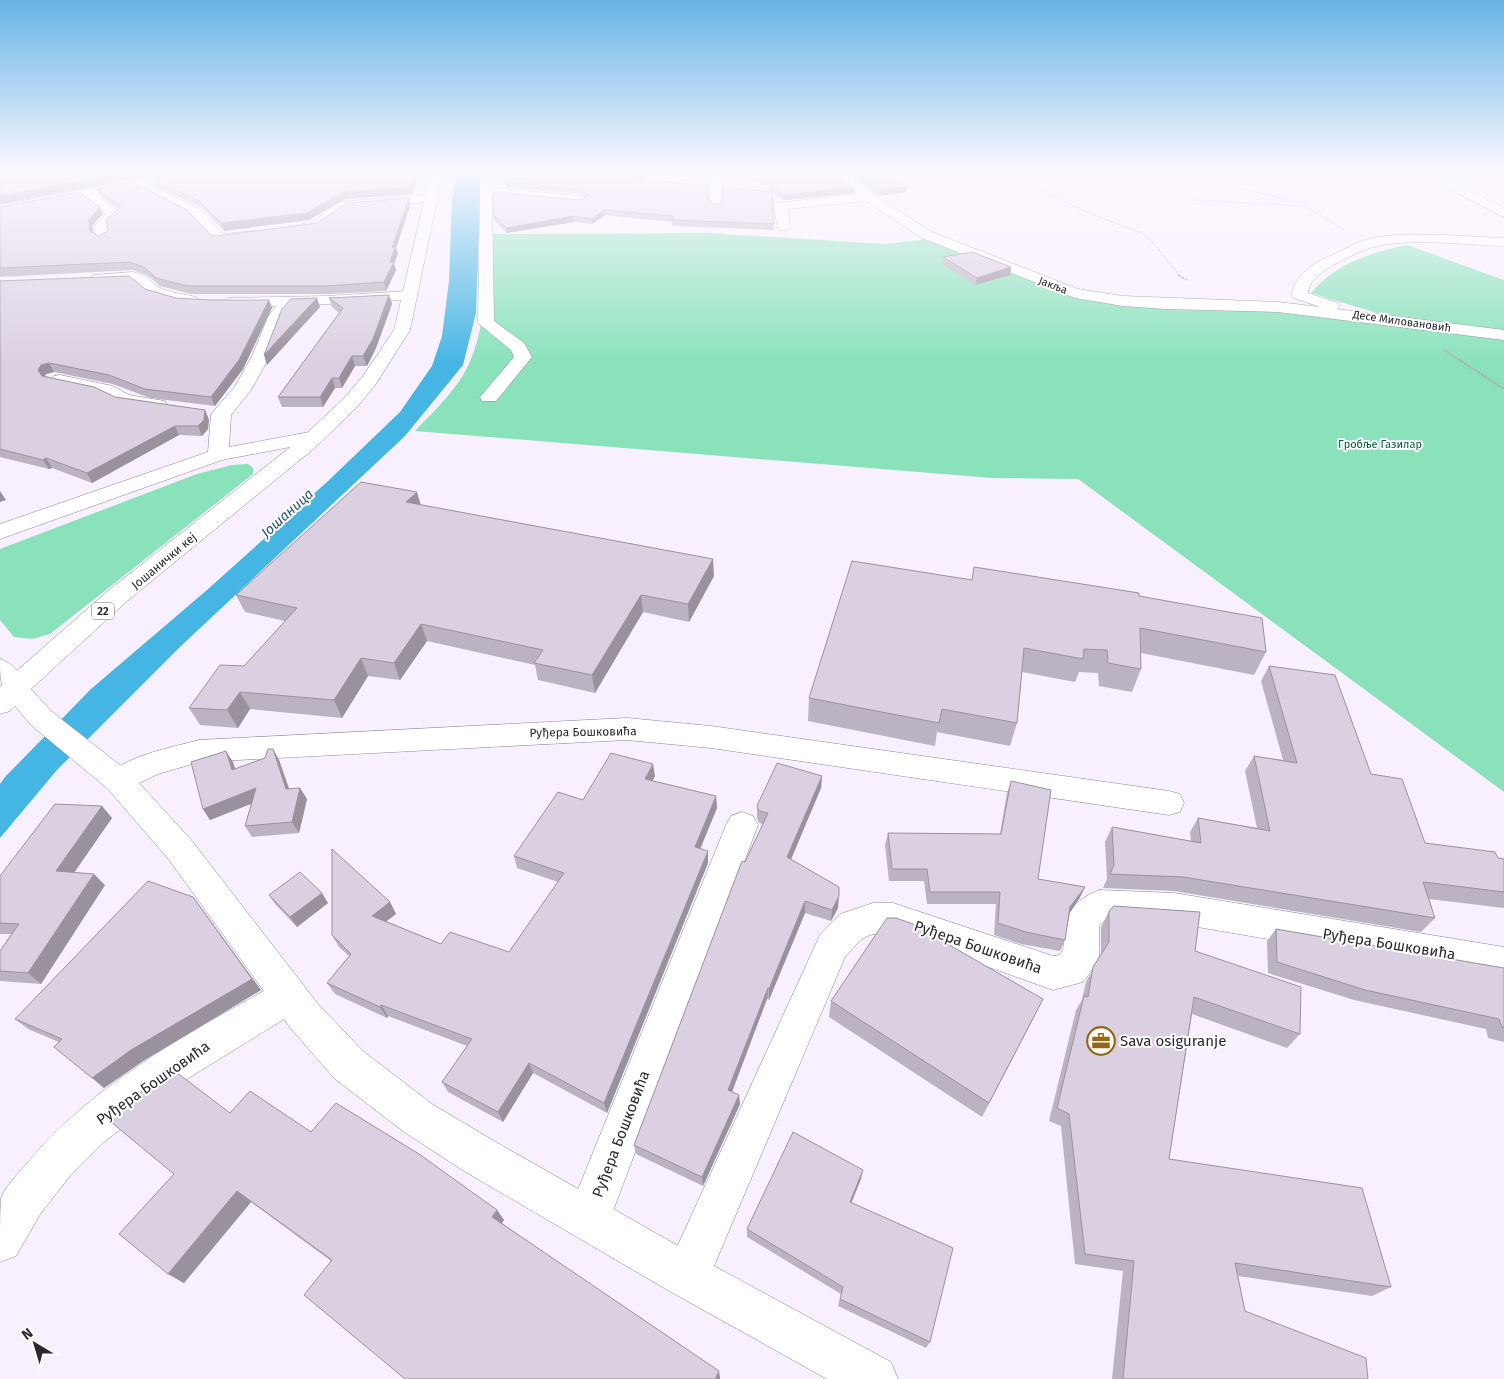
<svg xmlns="http://www.w3.org/2000/svg" width="1504" height="1379" font-family="'Fira Sans',sans-serif">
	<rect width="100%" height="100%" fill="#f8f0fe"/>
	<path fill="#89e2ba" d="M709,233L886,244L934,238L1075,293L1225,305L1504,335V792L1078,479L992,478L415,431C436,409 460,387 471,359C487,321 485,275 487,234Z
		M1407,245L1504,280V333L1380,314L1311,293C1336,263 1370,253 1407,245Z
		M248,464L253,468V474L50,634L32,639L14,637L0,620V549L197,474L232,465Z"/>
	<path fill="#45b5e3" d="M458,171H481L476,313L463,365L405,436L182,645L57,770L0,838V784L5,777L91,689L207,590L327,482L400,412L432,366L442,336L449,281L452,198Z"/>
	<g fill="none" stroke-linecap="round" stroke-linejoin="round">
		<defs>
			<path id="minor" d="M184,171H209L203,175L150,185L201,210L223,234L254,231L261,235L259,238L215,241L191,216L136,187L96,195L122,214L108,227L110,238L103,242L96,238L94,226L106,214L83,197L0,213V205Z
				M491,171H505L496,179L492,188L581,196L587,200L581,204L492,195L494,321L524,343L532,357L496,401H482L480,397L514,357L511,350L478,323L480,187L487,174Z
				M572,171H610L614,174C608,181 578,177 572,171Z
				M707,171H719L722,181L721,208L716,209L710,205V181Z
				M828,171H842L881,200L932,232L1078,289L1123,296L1278,302L1320,307L1294,298L1292,295C1295,275 1313,263 1330,256C1341,251 1351,245 1362,241C1396,229 1466,237 1504,238V246C1465,245 1406,237 1370,248C1358,251 1347,259 1335,264C1324,270 1309,280 1308,293L1338,303L1340,306L1337,309L1504,330V340L1278,312L1166,309L1123,306L1075,298L922,238L866,201L788,209L790,227L788,230H778L774,206L776,203L859,194Z
				M1415,171H1430L1504,208V217Z
				M432,194L437,195L438,198L437,201L348,209L325,226L304,232L297,228L299,225L315,220L340,202Z
				M133,272L146,276C158,293 177,292 196,297L198,300C191,310 151,299 142,292C140,290 137,285 135,282L94,285L86,280L94,275Z
				M410,291L418,296L416,299L293,306L284,317L270,356L251,390L231,415L229,447L315,431L322,433L325,437L322,441L222,460L0,539V524L208,452L211,414L234,388L252,356L268,317L276,306H233L225,301L227,298L326,296Z
				M60,375L113,386L129,395L165,401L167,405L165,409L158,411L117,403L100,394L54,384L51,380L54,376Z
				M0,659C14,663 22,676 29,688L25,695C0,704 0,679 0,659Z
				M627,718L711,726L1169,791L1180,794L1184,803L1180,812L1169,815L711,748L627,740L199,762L158,774L119,793L108,789L104,781C117,757 174,747 199,740Z
				M742,812L753,816L758,825L610,1219L603,1234L588,1241L573,1234L566,1219L726,825L731,816Z
				M1100,890L1174,893L1504,947V979L1174,923L1105,920L1099,926V956L1094,967L1083,982L1053,990L893,933C864,933 864,936 845,957L703,1292L687,1299L671,1292L664,1276L671,1260L820,935L840,914L873,903H893L1053,956L1060,955C1064,949 1064,944 1064,936C1065,912 1077,898 1100,890Z
				M289,979L302,984L307,996L302,1008L179,1084L104,1142L70,1176L41,1213L16,1256L0,1262C0,1249 0,1207 1,1198C7,1184 19,1173 28,1162C94,1083 188,1034 276,984Z"/>
			<path id="major" d="M431,171H443L410,330L376,384L358,406L317,446L126,602L31,689L51,711L130,773L192,841L318,1004L363,1051L432,1104L494,1141L703,1260L891,1362L898,1379H827L671,1292L464,1171L404,1132L335,1079L292,1030L170,861L108,789L31,725L15,706L10,711L0,714V687L5,681L108,591L303,437L344,398L363,376L394,330Z"/>
		</defs>
		<use href="#minor" stroke="#8e8595" stroke-width="1"/>
		<use href="#major" stroke="#8e8595" stroke-width="1"/>
		<path stroke="#b3acb8" stroke-width="1" stroke-dasharray="2.5 1" stroke-linecap="butt" d="M1034,171L1028,180L1030,185L1089,213L1141,233L1151,240L1180,276
			M1234,187L1299,202L1344,230
			M1194,200L1303,206"/>
		<path stroke="#b3acb8" stroke-width="2" stroke-dasharray="3 1" stroke-linecap="butt" d="M1178,275L1187,280
			M1444,350L1504,389"/>
		<use href="#minor" fill="#fff" fill-rule="evenodd"/>
		<use href="#major" fill="#fff" fill-rule="evenodd"/>
	</g>
	<path fill="#bbb3c2" d="M195,171H420L412,194L345,199L309,220L224,231L202,208L156,186L153,179Z
		M507,171H580L592,174H606L611,171H650L641,179L708,200L716,205L772,192L741,171H832L854,193L784,200L772,192L774,230L672,226V222L605,215L592,224L574,222L507,233L494,220L493,214L580,200L585,197L581,194L506,187L505,182L514,176L507,175Z
		M845,171H911L887,174L907,187L906,192L879,196Z
		M97,189L211,235L217,236L317,223L410,206L396,248L398,254L394,264L396,270L386,291L329,294H191L160,286L147,275L133,270L0,277V207H100L103,214L92,226L93,232L98,236L108,231L118,209L101,196Z
		M943,257L1011,267L1010,275L975,285L942,264Z
		M0,281L145,289L176,298L209,300H269L272,308L243,369L215,406L150,398L113,384L54,372L46,374L45,376L115,397L205,410L209,420L208,429L202,436L179,435L92,483L52,468L49,469L0,457Z
		M389,295L392,304L376,348L367,366H355L342,388H335L323,407H282L278,397L339,313L332,307L329,298Z
		M421,505L714,576L689,622L643,612L595,693L538,680L535,665L427,641L400,680L368,676L342,718L250,709L238,728L200,725L189,708L244,666L285,621L245,612L236,595Z
		M974,567L1139,596L1266,652L1254,675L1141,653V669L1132,692L1099,686L1098,673L1079,672L1075,682L1022,672L1017,723L1010,746L937,732L935,746L808,721L809,698L972,580Z
		M1269,666L1371,774L1425,843L1504,859V908L1429,899L1435,918L1421,932L1174,891L1103,888L1107,879L1105,842L1112,827L1191,841L1190,832L1198,818L1257,828L1245,771L1254,756L1283,760L1261,681Z
		M273,749L279,760L289,789L300,788L307,799L299,833L252,837L245,826L251,804L210,820L203,809L233,762L235,769L265,758Z
		M655,776L652,781L716,796L717,808L700,849L708,863L607,1113L533,1073L503,1122L448,1092L442,1082L467,1046L388,1016L387,1018L335,994L327,983L349,956L339,947L332,935L390,902L396,914L386,921L441,944L509,952L558,882L517,868L514,856L583,800Z
		M822,776L821,788L791,859L838,908L831,921L805,913L769,1000L767,999L732,1091L740,1104L703,1186L636,1154L634,1145L745,862L763,824L759,823L757,818V806Z
		M1011,781L1038,879L1085,887L1079,899L1070,913L1065,940L1060,951L1021,944L994,935L996,904H927L924,881H889L885,845L888,833L1000,834L1007,793Z
		M102,806L112,818L74,872L105,885L41,984L0,981V951L11,934H0V876Z
		M269,895L328,903L297,927L276,905Z
		M202,909L261,990L143,1061L104,1088L59,1042L28,1029L15,1019Z
		M1109,911L1195,951L1300,1034L1287,1048L1192,1014L1169,1159L1391,1287L1372,1296L1238,1276L1245,1311L1368,1379H1112L1123,1271L1075,1264L1061,1126L1049,1121L1076,1010L1082,1000L1086,982L1101,955V927Z
		M1276,929L1504,968V1042L1488,1038L1486,1029L1354,1000L1268,973L1267,941Z
		M831,1001L1035,1015L982,1117L829,1017Z
		M230,1113L311,1132L497,1210L504,1220L502,1223L720,1378L331,1261L251,1202L184,1283L168,1274Z
		M861,1179L851,1203L930,1342L926,1348L838,1306L841,1294L747,1237V1229Z"/>
	<path fill="#99929e" d="M134,171H174L0,204V196Z
		M416,171H420L412,194L345,199L309,220L224,231L221,223L343,192Z
		M644,171H650L636,184V179Z
		M879,171H911L879,174Z
		M854,187V193L784,200V195Z
		M907,187L906,192L879,196V190Z
		M409,198L410,206L396,248L398,254L394,264L396,270L386,291L384,282L390,262L392,248Z
		M100,207L103,214L92,226L94,238L90,231L89,219Z
		M604,210L605,215L592,224V219Z
		M573,216L574,222L507,233L506,228Z
		M1011,267L1010,275L975,285L977,278Z
		M389,295L392,304L376,348L367,366L363,356Z
		M317,298L320,307L267,365L264,355Z
		M269,300L272,308L243,369L215,406L211,397Z
		M352,356L355,366L342,388L339,378Z
		M49,363L54,372L46,374L43,379L38,370L41,365Z
		M332,378L335,388L323,407L320,397Z
		M205,410L209,420L208,429L202,436L198,426Z
		M175,426L179,435L92,483L87,473Z
		M46,458L52,468L49,469L43,460Z
		M0,491L6,500L0,502Z
		M417,492L422,509L406,502Z
		M713,559L714,576L689,622L688,604Z
		M641,595L643,612L595,693L592,675Z
		M421,624L427,641L400,680L394,663Z
		M361,658L368,676L342,718L334,700Z
		M240,692L250,709L238,728L227,710Z
		M273,749L279,760L293,800L286,789Z
		M226,751L233,762L239,782L232,770Z
		M653,764L655,776L647,791L645,779Z
		M822,776L821,788L787,869V857Z
		M256,788L263,799L210,820L203,809Z
		M300,788L307,799L299,833L292,822Z
		M716,796L717,808L696,859L695,847Z
		M102,806L112,818L67,883L56,871Z
		M708,851V863L607,1113L604,1103Z
		M94,874L105,885L41,984L28,973Z
		M1085,887L1079,899L1065,919L1070,907Z
		M322,893L328,903L297,927L290,917Z
		M839,896L838,908L831,921L832,910Z
		M193,897L261,990L143,1061L104,1088L92,1078Z
		M805,901V913L769,1000V989Z
		M390,902L396,914L379,927L372,916Z
		M768,988L767,999L729,1100L728,1090Z
		M1043,999L1035,1015L982,1117L989,1103Z
		M381,1005L388,1016L387,1018L380,1007Z
		M529,1063L533,1073L503,1122L498,1112Z
		M739,1095L740,1104L703,1186L702,1177Z
		M863,1170L861,1179L848,1211L850,1202Z
		M237,1191L251,1202L184,1283L168,1274Z
		M497,1210L504,1220L499,1227L492,1217Z
		M719,1371L720,1378V1379H715Z"/>
	<path fill="#dad0e2" stroke="#99929e" d="M0,171H134L0,196Z
		M195,171H416L410,187L343,192L307,213L221,223L199,201L153,179Z
		M513,171H580L592,174H606L611,171H644L636,179L708,186V199L716,205L723,202V187L772,192L774,224L672,220L673,216L604,210L592,219L573,216L506,228L493,214V192L580,200L588,195L580,189L505,182L521,172Z
		M749,171H832L854,187L784,195Z
		M853,171H883L907,187L879,190Z
		M133,182L187,210L211,235L217,236L317,223L347,203L409,198L392,248L396,246L390,262H394L384,282L326,286H188L156,278L144,267L129,262L0,268V207L79,192L100,207L89,219L90,231L98,236L108,231L106,220L121,206L97,189Z
		M972,252L1011,267L977,278L943,257Z
		M129,276L145,289L176,298L209,300H269L239,360L211,397L145,389L109,375L49,363L41,365L38,370L42,376L94,387L115,397L205,410L204,420L198,426H175L87,473L46,458L43,460L0,449V281Z
		M389,295L373,339L363,356H352L339,378H332L320,397H278L343,308L329,298Z
		M317,298L264,355L282,309L291,299Z
		M361,482L417,492L406,502L713,559L688,604L641,595L592,675L534,663L543,650L421,624L394,663L361,658L334,700L240,692L227,710L189,708L220,665L244,666L297,608L236,595Z
		M852,561L972,580L974,567L1139,593V596L1262,618L1266,652L1140,628L1141,669L1108,663L1107,650L1084,649L1083,659L1024,648L1017,723L942,709L939,723L809,698Z
		M1269,666L1335,675L1371,774L1402,779L1425,843L1495,852L1498,858L1504,859V892L1423,882L1435,918L1183,877L1110,874L1114,865L1112,827L1201,843L1198,818L1270,831L1254,756L1297,763Z
		M268,749H273L286,789L300,788L292,822L245,826L256,788L203,809L191,762L226,751L232,770L265,758Z
		M611,753L653,764L645,779L716,796L695,847L708,851L604,1103L529,1063L498,1112L442,1082L472,1039L381,1005L380,1007L327,983L351,954L332,935V849L390,902L372,916L441,944L450,932L509,952L564,873L514,856L558,792L583,800Z
		M777,763L822,776L787,857L839,887V896L832,910L805,901L769,989L768,988L728,1090L739,1095L702,1177L634,1145L742,861L745,862L768,813L759,811L757,806Z
		M1011,781L1051,790L1038,879L1085,887L1070,907L1065,940L1026,932L998,923L1000,892H930L927,869H892L888,833L1001,834Z
		M55,804L102,806L56,871L94,874L28,973L0,971V951L19,924L0,923V876Z
		M300,872L322,893L290,917L269,895Z
		M148,881L193,897L252,979L131,1050L92,1078L54,1047L62,1039L15,1019Z
		M1114,906L1200,912L1195,951L1301,987L1300,1034L1194,997L1169,1159L1362,1188L1391,1287L1235,1263L1245,1311L1366,1358L1368,1379H1123L1134,1261L1085,1254L1069,1114L1057,1108L1084,996L1088,997L1093,967L1109,942V911Z
		M887,918H896L913,924L1043,999L989,1103L831,1001Z
		M1276,929L1504,968V1028L1502,1027L1499,1019L1365,990L1277,962Z
		M172,1069L230,1113L250,1091L311,1132L336,1103L419,1154L497,1210L492,1217L719,1371L715,1379H405L304,1295L332,1260L237,1191L168,1274L119,1234L174,1174L106,1118Z
		M793,1132L863,1170L850,1202L953,1248L930,1342L840,1299L843,1287L747,1229Z"/>
	<linearGradient id="sky" x2="0" y2="1"><stop stop-color="#67b4e6"/><stop offset="0.47" stop-color="#fcf8ff"/><stop offset="1" stop-color="#fcf8ff" stop-opacity="0"/></linearGradient>
	<rect width="1504" height="364" fill="url(#sky)"/>
	<defs>
		<symbol id="office-ring" viewBox="-11 -11 22 22"><circle r="9.5" fill="#fff" stroke="#966617" stroke-width="1.5"/><path d="M-6-3h4V-5.5h4V-3h4V5H-6ZM-1-4.5V-3h2v-1.5ZM-6 0V1H6V0Z" fill="#966617"/></symbol>
	</defs>
	<g fill-rule="evenodd">
		<use href="#office-ring" x="1085" y="1025" width="32" height="32"/>
	</g>
	<g text-anchor="middle" stroke-width="4" stroke-linejoin="round" paint-order="stroke">
		<g font-size="11" fill="#2c282f" stroke="#fff">
			<text transform="translate(1053 285) rotate(21)" y="4">Јакља</text>
			<text transform="translate(1402 321) rotate(8)" y="4">Десе Миловановић</text>
		</g>
		<g font-size="11" fill="#005b3f" stroke="#fff">
			<text x="1380" y="448">Гробље Газилар</text>
		</g>
		<rect fill="#fff" stroke="#6b686d" stroke-width="1" x="92" y="602.5" width="22" height="17" rx="4"/>
		<g font-size="11" font-weight="bold" fill="#2c282f">
			<text x="103" y="615">22</text>
		</g>
		<g font-size="12" fill="#2c282f" stroke="#fff">
			<text transform="translate(164 561) rotate(-40)" y="4">Јошанички кеј</text>
			<text transform="translate(583 732) rotate(-1)" y="4">Руђера Бошковића</text>
		</g>
		<g font-size="14" font-style="italic" fill="#275569" stroke="#fff">
			<text transform="translate(287 513) rotate(-42)" y="5">Јошаница</text>
		</g>
		<g font-size="15" fill="#2c282f" stroke="#fff">
			<text transform="translate(1389 944) rotate(9)" y="5">Руђера Бошковића</text>
			<text transform="translate(978 947) rotate(19)" y="5">Руђера Бошковића</text>
			<text transform="translate(153 1083) rotate(-35)" y="5">Руђера Бошковића</text>
			<text transform="translate(621 1134) rotate(-69)" y="5">Руђера Бошковића</text>
		</g>
		<g font-size="15" fill="#2c282f" stroke="#fff" text-anchor="start">
			<text x="1120" y="1046">Sava osiguranje</text>
		</g>
	</g>
	<g transform="translate(35 1344) rotate(322)" stroke="#ffffff" stroke-width="4" paint-order="stroke">
	<path d="M0-4L9 19L0 12L-9 19Z" fill="#2c282f"/>
	<text y="-8" font-size="14" font-weight="bold" text-anchor="middle" fill="#2c282f">N</text>
	</g>
</svg>
